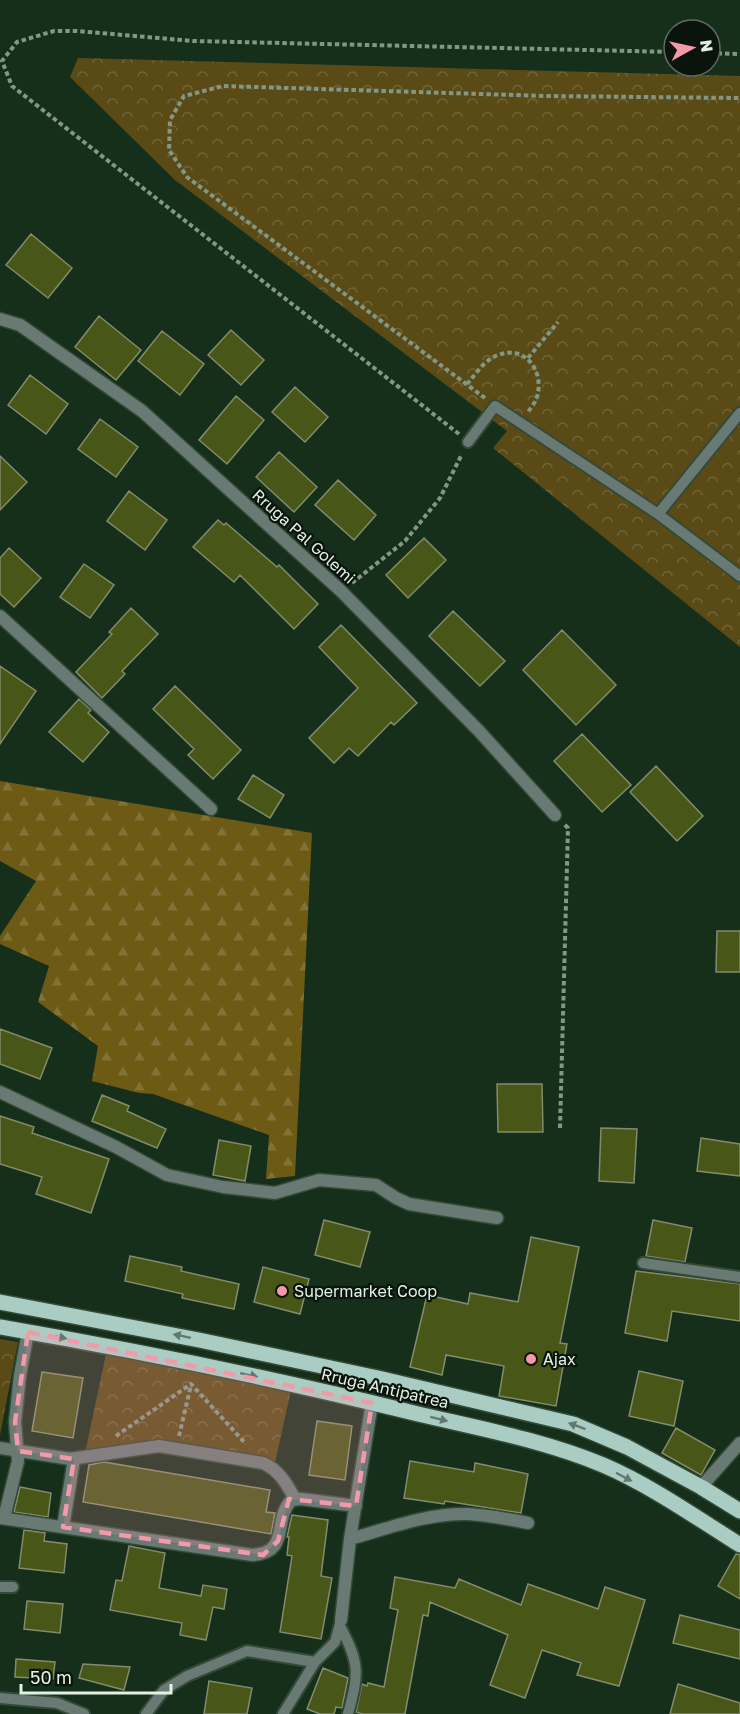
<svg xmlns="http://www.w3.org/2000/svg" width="740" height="1714" font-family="'Golos Text',sans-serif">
	<defs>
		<pattern id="forest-firs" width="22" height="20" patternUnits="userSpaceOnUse" patternTransform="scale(1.5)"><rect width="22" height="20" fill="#6c5a15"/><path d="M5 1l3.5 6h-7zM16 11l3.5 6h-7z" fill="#817237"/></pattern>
		<pattern id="park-crowns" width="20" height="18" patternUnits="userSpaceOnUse" patternTransform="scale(1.5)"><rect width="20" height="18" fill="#5a4b16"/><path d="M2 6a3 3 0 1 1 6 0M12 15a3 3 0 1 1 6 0" fill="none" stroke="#716538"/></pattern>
	</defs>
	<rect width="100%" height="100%" fill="#162f1b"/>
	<path fill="url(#forest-firs)" d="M0,781L312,833L295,1176L266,1179L269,1135L153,1094L139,1093L92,1081L98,1046L38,1002L49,966L0,944V936L36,881L0,861Z"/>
	<path fill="url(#park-crowns)" d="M78,58L740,76V647L493,448L507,431L175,180L70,77Z
		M0,1339L18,1342L0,1435Z
		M106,1354L291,1390L275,1463L153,1441L85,1453Z"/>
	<path fill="#485617" stroke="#828c6c" stroke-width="1.5" d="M31,234L72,268L48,298L6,265Z
		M99,316L141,350L116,380L75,347Z
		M231,330L264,360L241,385L208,355Z
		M162,331L204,364L180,395L138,361Z
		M30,375L68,404L46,434L8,405Z
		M295,387L328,417L305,442L272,412Z
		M236,396L264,420L227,464L199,440Z
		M100,419L138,447L116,477L78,449Z
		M279,452L317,487L294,512L256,477Z
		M0,456L27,482L0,510Z
		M338,480L376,515L354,540L315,505Z
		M129,491L167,520L145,550L107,521Z
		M218,520L224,525L226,523L277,567L279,565L318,604L294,629L240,575L234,582L193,547Z
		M424,538L446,560L408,598L386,575Z
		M9,548L41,578L14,607L0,594V558Z
		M84,564L114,585L90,618L60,597Z
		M131,608L158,634L122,671L125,674L102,698L76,672L112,634L109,632Z
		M453,611L505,661L480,686L429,636Z
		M341,625L417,703L394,725L391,722L358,756L349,748L334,763L309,738L358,688L319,647Z
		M562,630L616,685L576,725L523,670Z
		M0,666L36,691L0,744Z
		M175,686L241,750L213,779L188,755L194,749L153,709Z
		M79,699L91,710L88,713L109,732L83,762L49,732Z
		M582,734L631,785L602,812L554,761Z
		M656,766L703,816L677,841L630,792Z
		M253,775L284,795L270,818L238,799Z
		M717,931H740V972H716Z
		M0,1029L52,1048L40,1079L0,1064Z
		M497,1084H542L543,1132H498Z
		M102,1095L129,1106L127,1111L166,1129L157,1148L92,1121Z
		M0,1116L34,1127L32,1133L109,1159L91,1213L36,1194L42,1177L0,1164Z
		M601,1128L637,1129L634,1183L599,1181Z
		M701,1138L740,1144V1176L697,1171Z
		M219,1140L251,1146L245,1181L213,1175Z
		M324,1220L370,1232L360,1267L315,1255Z
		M653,1220L692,1228L685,1262L646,1256Z
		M531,1237L579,1247L560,1343L567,1344L556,1406L499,1396L504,1366L446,1355L442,1375L410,1367L427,1295L468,1304L470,1293L518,1302Z
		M130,1256L182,1267L181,1271L239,1284L234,1309L182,1298L183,1294L125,1281Z
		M263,1267L309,1279L300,1314L254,1302Z
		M636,1271L740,1284V1321L672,1311L667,1341L625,1333Z
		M639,1371L683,1381L674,1426L629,1416Z
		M42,1372L83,1378L73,1438L32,1431Z
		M317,1421L352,1426L345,1480L309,1475Z
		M676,1428L715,1450L701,1475L662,1453Z
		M410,1461L474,1472L475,1463L528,1474L521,1513L445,1501L444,1504L404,1498Z
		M104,1462L270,1490L266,1512L275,1513L271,1534L83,1502L89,1465Z
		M20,1487L51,1493L48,1517L14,1512Z
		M292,1515L328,1520L321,1576L332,1578L321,1639L280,1632L292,1556L287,1555L289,1537H287Z
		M24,1530L45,1533L44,1541L67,1544L64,1573L19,1568Z
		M129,1546L165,1553L159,1588L201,1596L203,1585L227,1589L224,1609L213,1607L206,1640L180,1635L182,1623L110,1610L116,1580L122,1581Z
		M736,1554L740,1555V1599L718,1586Z
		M395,1577L455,1588L459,1579L521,1605L528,1584L598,1609L605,1587L645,1600L619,1686L577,1675L581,1663L542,1650L525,1698L490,1685L508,1635L430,1602L428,1616L423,1615L405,1714H363L356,1712L362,1684L367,1686L368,1683L384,1687L398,1610L390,1608Z
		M27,1601L63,1604L60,1633L24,1629Z
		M680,1615L740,1630V1659L673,1643Z
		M16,1659L55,1662L53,1679L15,1677Z
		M83,1664L130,1667L124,1690L79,1678Z
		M323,1668L348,1678L342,1708L336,1707L334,1714H320L307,1709Z
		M209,1681L252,1688L247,1714H204Z
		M678,1684L740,1703V1714H670Z"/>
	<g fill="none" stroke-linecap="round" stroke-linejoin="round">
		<defs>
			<path id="lane" d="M468,442L495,406L658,514L740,576
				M658,514L740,413
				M643,1263L740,1277
				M0,1587H13
				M340,1626C360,1664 359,1673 348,1714
				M0,1698L57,1703L84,1714
				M146,1714L164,1690L187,1676L247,1651L315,1662
				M283,1714L315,1662L335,1642L341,1620"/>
			<path id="street" d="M0,319L20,325L142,411L341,591L479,731L555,815
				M0,616L211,809
				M0,1092L116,1147L167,1175L223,1187L275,1193L319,1180L376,1185L396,1198L409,1204L497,1218
				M0,1448L70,1459L159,1446L263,1463C280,1471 286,1483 295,1499
				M701,1487L740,1443
				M0,1518L252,1555C292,1553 272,1518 292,1500L301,1499L356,1506
				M4,1518L18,1461L15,1422L20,1375L28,1332
				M63,1527L74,1459
				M350,1539C389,1528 428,1513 468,1514C488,1515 508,1519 528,1523
				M341,1620L350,1539L372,1403"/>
			<path id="primary" d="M0,1302L199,1340L378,1378L573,1424L627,1447L701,1487L740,1511
				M0,1327C139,1351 277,1379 414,1413C477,1428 543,1440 603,1465C650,1485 697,1518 740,1545"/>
		</defs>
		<use href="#lane" stroke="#334a37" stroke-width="14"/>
		<use href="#street" stroke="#334a37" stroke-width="15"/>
		<use href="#primary" stroke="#334a37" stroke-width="18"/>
		<path stroke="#839786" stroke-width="4" stroke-dasharray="4.5 3" stroke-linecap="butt" d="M710,53L740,54
			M528,358L558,322
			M467,384C476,374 484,360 498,355C527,344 546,374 536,400C534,404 530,409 528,412
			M485,398L187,177L169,150L170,120L184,96L223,86L546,96L740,98
			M459,434L12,86L2,61L17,42L54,31H77L193,41L674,52
			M352,583L405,541L440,498L462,454
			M560,1128L568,828L564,824
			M116,1436L191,1384L246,1444
			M179,1436L191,1385"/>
		<use href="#lane" stroke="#697a75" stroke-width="10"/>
		<use href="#street" stroke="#697a75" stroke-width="12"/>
		<use href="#primary" stroke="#a9ccc3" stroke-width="15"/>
	</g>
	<defs><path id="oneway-solid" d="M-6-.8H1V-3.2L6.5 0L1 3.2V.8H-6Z" transform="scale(1.5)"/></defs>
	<g fill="#617971">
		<use href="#oneway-solid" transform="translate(182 1336) rotate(-168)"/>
		<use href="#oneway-solid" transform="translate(58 1337) rotate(10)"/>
		<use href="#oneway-solid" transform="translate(249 1375) rotate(12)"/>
		<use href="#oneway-solid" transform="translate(439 1419) rotate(14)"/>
		<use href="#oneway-solid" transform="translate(577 1426) rotate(-160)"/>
		<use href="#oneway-solid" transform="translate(624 1477) rotate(28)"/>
	</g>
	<path fill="#f39aa9" fill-opacity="0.2" stroke="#f39aa9" stroke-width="4.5" stroke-dasharray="12 8" stroke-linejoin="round" d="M28,1332L372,1403L356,1506L289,1499L278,1541L263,1555L63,1527L74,1459L18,1451L15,1422Z"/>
	<g fill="#f39aa9" stroke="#0a140c" stroke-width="2">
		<circle cx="282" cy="1291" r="6"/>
		<circle cx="531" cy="1359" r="6"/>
	</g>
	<g text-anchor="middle" stroke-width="4.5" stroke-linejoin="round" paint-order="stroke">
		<g font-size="16" fill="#e2f1e3" stroke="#0a140c">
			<text transform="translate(304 536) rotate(42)" y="6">Rruga Pal Golemi</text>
			<text transform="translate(385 1388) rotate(13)" y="6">Rruga Antipatrea</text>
		</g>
		<g font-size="16" fill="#e2f1e3" stroke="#0a140c" text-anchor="start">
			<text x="294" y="1297">Supermarket Coop</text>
			<text x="543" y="1365">Ajax</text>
		</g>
	</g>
	<g transform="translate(692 48) rotate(82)"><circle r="28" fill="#0a140c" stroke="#606c62" stroke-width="1.5"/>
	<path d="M0-4.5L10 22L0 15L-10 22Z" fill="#f39aa9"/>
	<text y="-9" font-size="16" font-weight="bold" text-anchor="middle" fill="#e2f1e3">N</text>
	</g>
	<path d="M21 1684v9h150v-9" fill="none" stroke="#e2f1e3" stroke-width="3"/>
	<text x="30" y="1684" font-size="18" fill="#e2f1e3" stroke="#0a140c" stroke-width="4.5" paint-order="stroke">50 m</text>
</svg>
